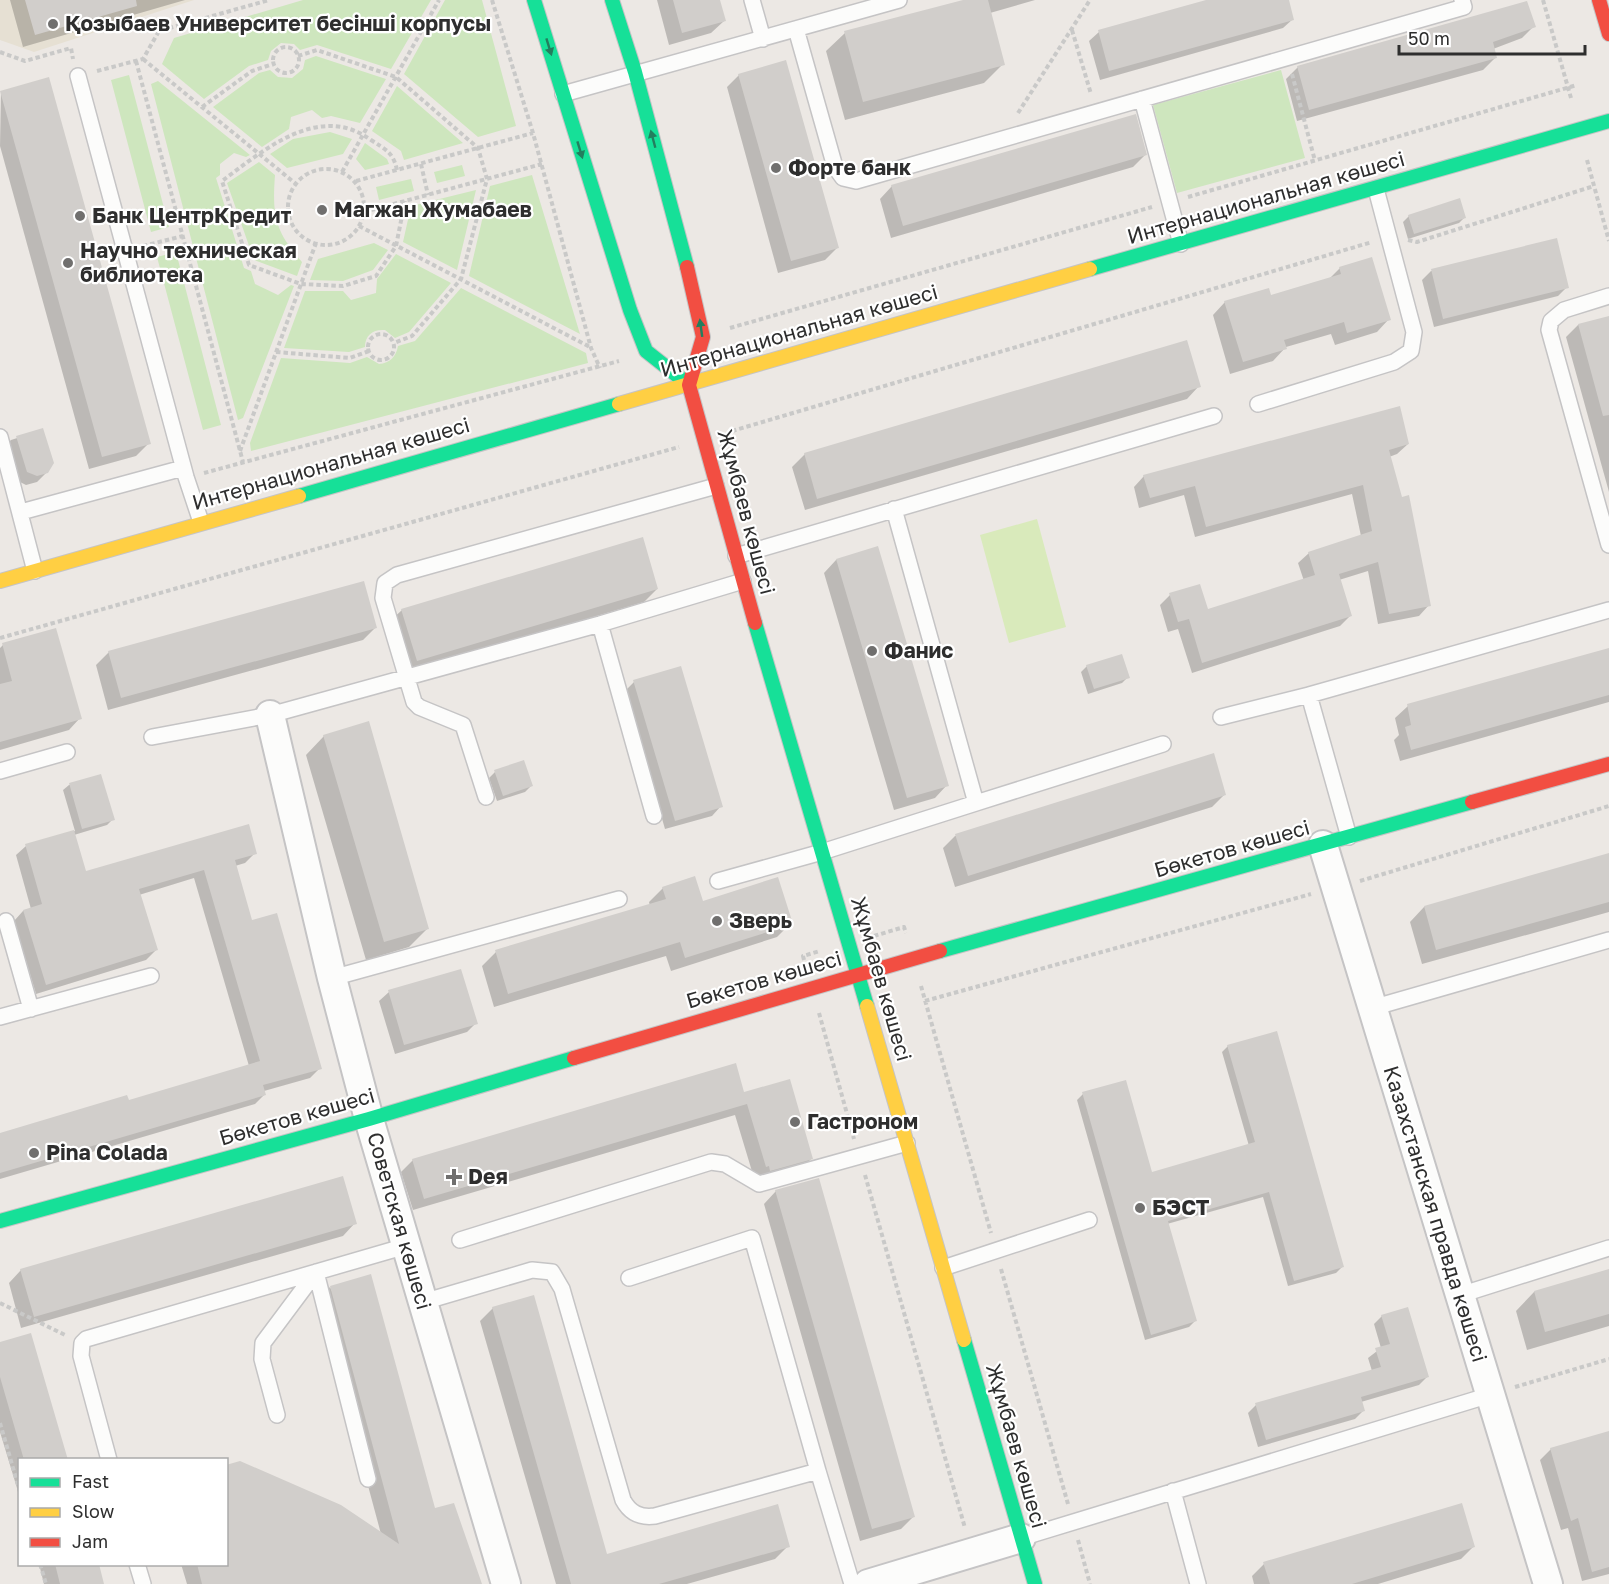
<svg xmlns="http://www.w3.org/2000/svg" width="1609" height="1584" font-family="'Golos Text',sans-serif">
	<rect width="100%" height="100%" fill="#ece8e4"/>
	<path fill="#e6e0d3" d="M0,0H194L34,52L0,40Z"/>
	<path fill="#cee6be" d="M303,0H431L391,69L317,45L300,50L294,44L281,43L271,51L268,60L249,66L204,99L162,64L174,38Z
		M445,0H482L516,126L478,137L404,74Z
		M316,56L386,79L360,123L331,116L322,118L312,110L291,117L289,129L262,147L213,107L259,73L270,70L278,77L292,78L303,69L305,60Z
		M1281,70L1305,158L1177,193L1153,105Z
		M129,75L169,227L151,232L111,80Z
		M158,81L250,155L246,157L234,153L220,164V175L216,178L244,268L251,271L255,284L278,295L291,285L294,286L243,418L238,420L151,84Z
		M397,86L463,143L404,160L401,151L372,131Z
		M330,132L352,139L343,154L287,168L270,154L293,139Z
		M365,143L387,159L389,164L365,170L356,159Z
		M259,162L275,175C272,216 275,231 302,262L297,276L254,260L227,183Z
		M462,165L465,176L437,183L434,172Z
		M532,175L580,334L469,276L490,186Z
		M411,179L414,191L379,200L376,187Z
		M476,190L457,270L403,242L411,206Z
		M374,243L388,250L373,270L343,281L310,280L318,259Z
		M176,252L221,425L203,430L157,257Z
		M396,254L451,283L409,332L395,338L385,330C373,329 365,335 365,347L349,352L284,348L305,291H343L351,300L376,293L377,279Z
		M461,288L586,353L588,363L251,451L250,443L281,358L350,363L367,357L379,364C390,363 396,357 398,346L415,341Z"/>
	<path fill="#d9eabb" d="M1037,519L1066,627L1009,643L980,535Z"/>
	<path fill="#0003" d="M10,0H185L23,47Z
		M657,0H718L724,21L711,33L669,45Z
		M969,0H1035L990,13L1003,64L984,83L845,120L826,51L845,33Z
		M1212,0H1287L1293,19L1283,28L1100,80L1089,41L1099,32Z
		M1534,26L1522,38L1493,49L1495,58L1483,70L1297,121L1286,79L1298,67Z
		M739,75L837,248L825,260L778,273L727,87Z
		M1,92L149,443L136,456L89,469L0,146Z
		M1145,155L1133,167L891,238L880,199L892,186Z
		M1409,216L1465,217L1459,223L1408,239L1403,222Z
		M1340,268L1389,319L1377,332L1335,345L1331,334L1286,347L1273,361L1230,374L1213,315L1225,302L1270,297L1329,279Z
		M1431,271L1567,287L1558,296L1434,327L1422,280Z
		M1609,317V492L1566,337L1578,325Z
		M1199,386L1187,399L805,510L792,467L805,454Z
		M42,430L47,472L37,482L26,485L18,481L2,449L11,440Z
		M1408,444L1397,454L1389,457L1429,605L1419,616L1378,624L1368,571L1339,580L1350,616L1340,626L1192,673L1178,629L1168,632L1160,605L1170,595L1207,611L1304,581L1298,563L1309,553L1361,536L1352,494L1195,537L1184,495L1139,508L1134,487L1144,476Z
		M877,548L947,785L935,798L894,810L824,573L836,560Z
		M657,589L644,602L404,673L389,622L402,610Z
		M375,628L363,640L108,710L96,665L109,652Z
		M3,645L80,718L69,730L0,750V648Z
		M1609,650V702L1400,761L1394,740L1399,735L1395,718L1408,706Z
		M1087,666L1128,677L1122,683L1088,694L1081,672Z
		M634,682L721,806L712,816L665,829L625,691Z
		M324,736L428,928L409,947L366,960L306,755Z
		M1213,755L1225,794L1212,807L955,887L943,848L955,836Z
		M495,772L531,786L525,792L497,801L489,778Z
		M100,775L113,819L107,825L74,835L85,873L255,853L245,863L235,866L251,922L320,1068L310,1078L264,1091L265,1094L255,1104L0,1179V1134L128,1102L249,1066L194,878L139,895L156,950L146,960L36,994L14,921L23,911L31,909L16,855L26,846L75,831L63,790L69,785Z
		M1609,855V912L1422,964L1410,922L1424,907Z
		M663,888L702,902L791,923L777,937L671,971L666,956L494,1007L482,966L496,952L650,906L649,902Z
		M389,992L476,1023L467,1032L395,1054L379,1001Z
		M1228,1046L1342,1267L1336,1273L1288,1286L1263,1197L1167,1224L1195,1321L1189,1327L1145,1340L1077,1100L1083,1094L1151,1174L1249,1146L1222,1052Z
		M743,1094L812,1158L800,1170L754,1178L735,1115L413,1210L401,1172L413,1160Z
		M776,1191L914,1516L901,1529L860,1541L764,1204Z
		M355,1223L343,1236L21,1328L9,1283L21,1270Z
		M1609,1271V1326L1527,1350L1516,1311L1534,1292Z
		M330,1287L434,1510L480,1584H187L181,1564H226L381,1534L318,1300Z
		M493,1308L606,1555L788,1546L775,1559L687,1584H556L480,1321Z
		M1382,1316L1427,1377L1419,1385L1361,1402L1363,1411L1355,1419L1258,1447L1248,1413L1256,1405L1372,1371L1368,1358L1381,1348L1374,1324Z
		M0,1344L66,1460H20V1498L0,1432Z
		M1609,1432V1574L1582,1581L1568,1528L1561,1530L1540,1460L1551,1449Z
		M1474,1546L1461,1559L1378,1584H1254L1252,1576L1264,1564Z
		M39,1564H97L103,1584H44Z"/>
	<path fill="#d1cecb" d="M25,0H136L137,6L35,35Z
		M673,0H720L726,21L682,33Z
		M963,0H988L1005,65L863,102L844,31Z
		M1206,0H1289L1294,20L1109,71L1098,30Z
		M1527,1L1536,27L1493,42L1497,58L1309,110L1297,66Z
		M786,60L839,248L791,261L738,74Z
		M49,77L151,444L102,457L0,91Z
		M1136,114L1147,155L903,226L891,185Z
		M1460,198L1466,218L1414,234L1408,215Z
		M1557,238L1569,288L1443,319L1431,269Z
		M1372,257L1391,320L1347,333L1344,322L1284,340L1287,349L1243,362L1224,301L1269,288L1271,295L1341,274L1339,267Z
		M1609,316V415L1603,416L1578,324Z
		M1187,340L1201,387L817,499L804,453Z
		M1400,406L1409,444L1389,450L1402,497L1409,495L1431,606L1389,614L1378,562L1339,574L1352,616L1202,663L1189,619L1178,622L1169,593L1200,584L1208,609L1315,575L1308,552L1372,531L1363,485L1206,527L1195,486L1150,498L1143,475Z
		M43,428L54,463L48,473L37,476L27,472L16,436Z
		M643,537L658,589L417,661L401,609Z
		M878,546L949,786L907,798L836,559Z
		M364,581L377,628L121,698L108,651Z
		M56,628L82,719L0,742V684L12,681L2,643Z
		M1609,648V695L1411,750L1405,727L1411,725L1407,704Z
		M1122,654L1130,678L1094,689L1086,665Z
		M681,666L723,807L675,821L633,680Z
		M369,721L429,929L384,942L323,735Z
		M1214,753L1226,795L968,876L955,834Z
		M524,760L533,786L503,796L494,770Z
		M101,774L115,820L82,829L69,783Z
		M249,824L257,854L235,860L252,920L277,913L322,1069L263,1085L266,1095L0,1173V1133L127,1095L129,1100L260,1061L204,870L139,889L158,950L46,985L23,910L42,904L25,844L74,830L86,871Z
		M1609,853V902L1436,950L1424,906Z
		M695,876L703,901L778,877L793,924L685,958L680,942L508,994L495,950L666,899L662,887Z
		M461,969L478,1024L404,1045L388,990Z
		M1277,1031L1344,1267L1294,1281L1269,1192L1168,1221L1197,1321L1151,1335L1082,1092L1126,1080L1152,1172L1255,1142L1227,1045Z
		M736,1063L744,1092L790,1079L813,1159L770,1171L769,1166L766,1167L747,1104L424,1199L412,1159Z
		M343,1176L357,1224L34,1317L20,1269Z
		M819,1178L915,1517L872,1529L775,1190Z
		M1609,1269V1314L1545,1332L1534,1291Z
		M371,1274L435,1508L454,1503L482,1584H202L197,1564H226V1465L240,1461L341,1505L399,1544L330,1286Z
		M534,1295L607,1554L778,1504L790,1547L659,1584H571L492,1307Z
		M1408,1307L1429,1377L1361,1397L1365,1411L1266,1440L1255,1403L1381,1367L1375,1348L1390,1344L1381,1315Z
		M31,1333L68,1460H24L0,1377V1342Z
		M1609,1431V1567L1592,1572L1578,1518L1571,1521L1550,1448Z
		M1462,1503L1475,1547L1352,1584H1270L1263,1562Z
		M55,1564H99L104,1584H60Z"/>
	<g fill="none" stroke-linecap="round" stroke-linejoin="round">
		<defs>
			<path id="lane" d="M752,0L763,39
				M796,29L835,167L843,178L856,181L1464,7L1462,0
				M78,76L186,477L201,522
				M563,94L899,0
				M1142,99L1181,244
				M1609,296L1564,310L1551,321L1549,330L1609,545
				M1258,404L1394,362L1411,351L1414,332L1376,189
				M0,437L35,571
				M21,512L183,468
				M736,556L1214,416
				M600,624L654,816
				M1221,717L1309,695
				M152,737L270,715L600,624L743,581
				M0,771L67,752
				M486,797L463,725L419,707L414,702L383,598L385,583L397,575L716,486
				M976,803L1163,744
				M1349,837L1309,695L1609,610
				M718,881L822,852L976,803L894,509
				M6,921L31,1009
				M332,978L619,899
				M1372,1008L1609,940
				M0,1017L151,976
				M460,1240L711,1162L725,1164L759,1184L907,1143
				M943,1268L1089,1220
				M316,1272L368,1479
				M629,1278L752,1238L818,1471
				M1460,1295L1609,1248
				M423,1302L532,1270L552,1272L562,1289L623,1500C630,1513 640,1518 655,1516L818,1471L852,1584
				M277,1415L262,1359L263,1343L316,1272
				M109,1460L81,1356L82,1343L86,1339L406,1246
				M1173,1491L1198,1584
				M1021,1538L1490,1395
				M137,1564L143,1584"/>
			<path id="street" d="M270,715L332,978L369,1119L506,1584
				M1323,845L1548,1584
				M868,1584L1021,1538"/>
			<path id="fast" d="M534,0L630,310L646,351L689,385
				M612,0L635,72L687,267
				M1090,269L1609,121
				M299,496L619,404
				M755,623L867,1006
				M940,951L1472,802
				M0,1221L369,1119L574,1058
				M964,1340L1035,1584"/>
			<path id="slow" d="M619,404L1090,269
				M0,581L299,496
				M867,1006L964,1340"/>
			<path id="jam" d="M1599,0L1609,34
				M687,267L703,337L689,385L755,623
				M1472,802L1609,764
				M574,1058L940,951"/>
		</defs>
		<use href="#lane" stroke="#c5c4c5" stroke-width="18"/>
		<use href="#street" stroke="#c5c4c5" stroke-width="32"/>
		<use href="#fast" stroke="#c5c4c5" stroke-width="16"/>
		<use href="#slow" stroke="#c5c4c5" stroke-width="16"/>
		<use href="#jam" stroke="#c5c4c5" stroke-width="16"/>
		<path stroke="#c9c9c8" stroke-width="4" stroke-dasharray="4.5 3" stroke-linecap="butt" d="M492,0L533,133L591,348L600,368
			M1543,0L1571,98
			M1072,30L1091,94
			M273 60a13 13 0 1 1 26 0a13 13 0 1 1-26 0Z
			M0,52L25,61L71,48L73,59
			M298,56L317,50L396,77L478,148L487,179L461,279L412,336L394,343
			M143,59L296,184
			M136,61L243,462
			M97,71L143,59L159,31L269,0
			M1292,74L1315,161
			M202,107L252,71L273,64
			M1018,113L1090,0
			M1587,160L1609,241
			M421,164L428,195
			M288 207a38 38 0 1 1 76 0a38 38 0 1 1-76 0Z
			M397,170C393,152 386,150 371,140C319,102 264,150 222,181L249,265L301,284L343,286L376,276L396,246L405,201
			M342,172L439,0
			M356,181L533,133
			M1188,197L1577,85
			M364,212L542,164
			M359,226L590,347
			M1408,240L1417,242L1594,186
			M143,246L183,236
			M730,328L1152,207
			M368 347a13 13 0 1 1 26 0a13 13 0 1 1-26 0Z
			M276,352L350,358L369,351
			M732,431L1372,242
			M240,451L316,243
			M204,473L619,361
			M0,638L679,447
			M1360,881L1609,806
			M874,936L904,927L906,933
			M804,960L803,956L820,951
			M921,986L991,1233
			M925,1001L1311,894
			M819,1013L854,1139
			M865,1175L965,1528
			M1001,1269L1068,1504
			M0,1303L67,1336
			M1515,1387L1609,1359
			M0,1423L20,1492
			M1078,1540L1090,1584
			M40,1564L46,1584"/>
		<use href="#lane" stroke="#fcfcfb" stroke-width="15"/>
		<use href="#street" stroke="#fcfcfb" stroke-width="28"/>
		<use href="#fast" stroke="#16e098" stroke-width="14"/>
		<use href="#slow" stroke="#ffcf43" stroke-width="14"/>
		<use href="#jam" stroke="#f24e42" stroke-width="14"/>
	</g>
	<defs><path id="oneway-solid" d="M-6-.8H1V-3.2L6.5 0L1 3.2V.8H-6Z" transform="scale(1.5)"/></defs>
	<g fill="#237e5e">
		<use href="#oneway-solid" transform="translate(549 47) rotate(73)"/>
		<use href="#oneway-solid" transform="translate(653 139) rotate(-105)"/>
		<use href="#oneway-solid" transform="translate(580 150) rotate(73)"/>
		<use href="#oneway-solid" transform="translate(701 328) rotate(-98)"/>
	</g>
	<g fill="#706f6e" stroke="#fff" stroke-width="2">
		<circle cx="53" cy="24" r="6"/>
		<circle cx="776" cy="168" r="6"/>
		<circle cx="322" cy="210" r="6"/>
		<circle cx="80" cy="216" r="6"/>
		<circle cx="68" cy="263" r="6"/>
		<circle cx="872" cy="651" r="6"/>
		<circle cx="717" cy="921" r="6"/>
		<circle cx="795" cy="1122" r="6"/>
		<circle cx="34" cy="1153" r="6"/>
		<path d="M451 1168h6v6h6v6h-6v6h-6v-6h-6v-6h6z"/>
		<circle cx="1140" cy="1208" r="6"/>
	</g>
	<g text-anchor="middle" stroke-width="4.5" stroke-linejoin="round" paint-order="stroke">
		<g font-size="21" font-weight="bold" fill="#2e2e2e" stroke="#fff" text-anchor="start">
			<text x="65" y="31">Қозыбаев Университет бесінші корпусы</text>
			<text x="788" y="175">Форте банк</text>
			<text x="334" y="217">Магжан Жумабаев</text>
			<text x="92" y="223">Банк ЦентрКредит</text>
			<text x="80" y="258">Научно техническая<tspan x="80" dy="24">библиотека</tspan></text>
			<text x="884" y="658">Фанис</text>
			<text x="729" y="928">Зверь</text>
			<text x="807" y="1129">Гастроном</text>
			<text x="46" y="1160">Pina Colada</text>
			<text x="468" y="1184">Deя</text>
			<text x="1152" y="1215">БЭСТ</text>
		</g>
		<g font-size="21" fill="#2e2e2e" stroke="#fff">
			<text transform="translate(1266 198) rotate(-16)" y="7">Интернациональная көшесі</text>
			<text transform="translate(799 331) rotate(-16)" y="7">Интернациональная көшесі</text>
			<text transform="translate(331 464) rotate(-16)" y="7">Интернациональная көшесі</text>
			<text transform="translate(746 512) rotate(75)" y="7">Жұмбаев көшесі</text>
			<text transform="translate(1232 849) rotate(-16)" y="7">Бөкетов көшесі</text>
			<text transform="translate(881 979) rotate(74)" y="7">Жұмбаев көшесі</text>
			<text transform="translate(764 980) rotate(-16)" y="7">Бөкетов көшесі</text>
			<text transform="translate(297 1117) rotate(-16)" y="7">Бөкетов көшесі</text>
			<text transform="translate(1435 1214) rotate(73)" y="7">Казахстанская правда көшесі</text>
			<text transform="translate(399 1221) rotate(74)" y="7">Советская көшесі</text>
			<text transform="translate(1016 1446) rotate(74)" y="7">Жұмбаев көшесі</text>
		</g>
	</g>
	<rect x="18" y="1458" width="210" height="108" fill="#ffffff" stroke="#ababab" stroke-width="1.5"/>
	<rect x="30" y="1478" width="30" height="9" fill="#16e098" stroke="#ababab" stroke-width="1.5"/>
	<text x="72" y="1488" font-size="18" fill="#2e2e2e">Fast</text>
	<rect x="30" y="1508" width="30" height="9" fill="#ffcf43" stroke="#ababab" stroke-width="1.5"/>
	<text x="72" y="1518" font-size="18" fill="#2e2e2e">Slow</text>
	<rect x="30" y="1538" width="30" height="9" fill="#f24e42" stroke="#ababab" stroke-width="1.5"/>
	<text x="72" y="1548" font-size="18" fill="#2e2e2e">Jam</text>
	<path d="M1399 45v9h186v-9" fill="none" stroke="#2e2e2e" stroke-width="3"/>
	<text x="1408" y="45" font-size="18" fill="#2e2e2e" stroke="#ffffff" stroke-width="4.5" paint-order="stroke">50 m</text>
</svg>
